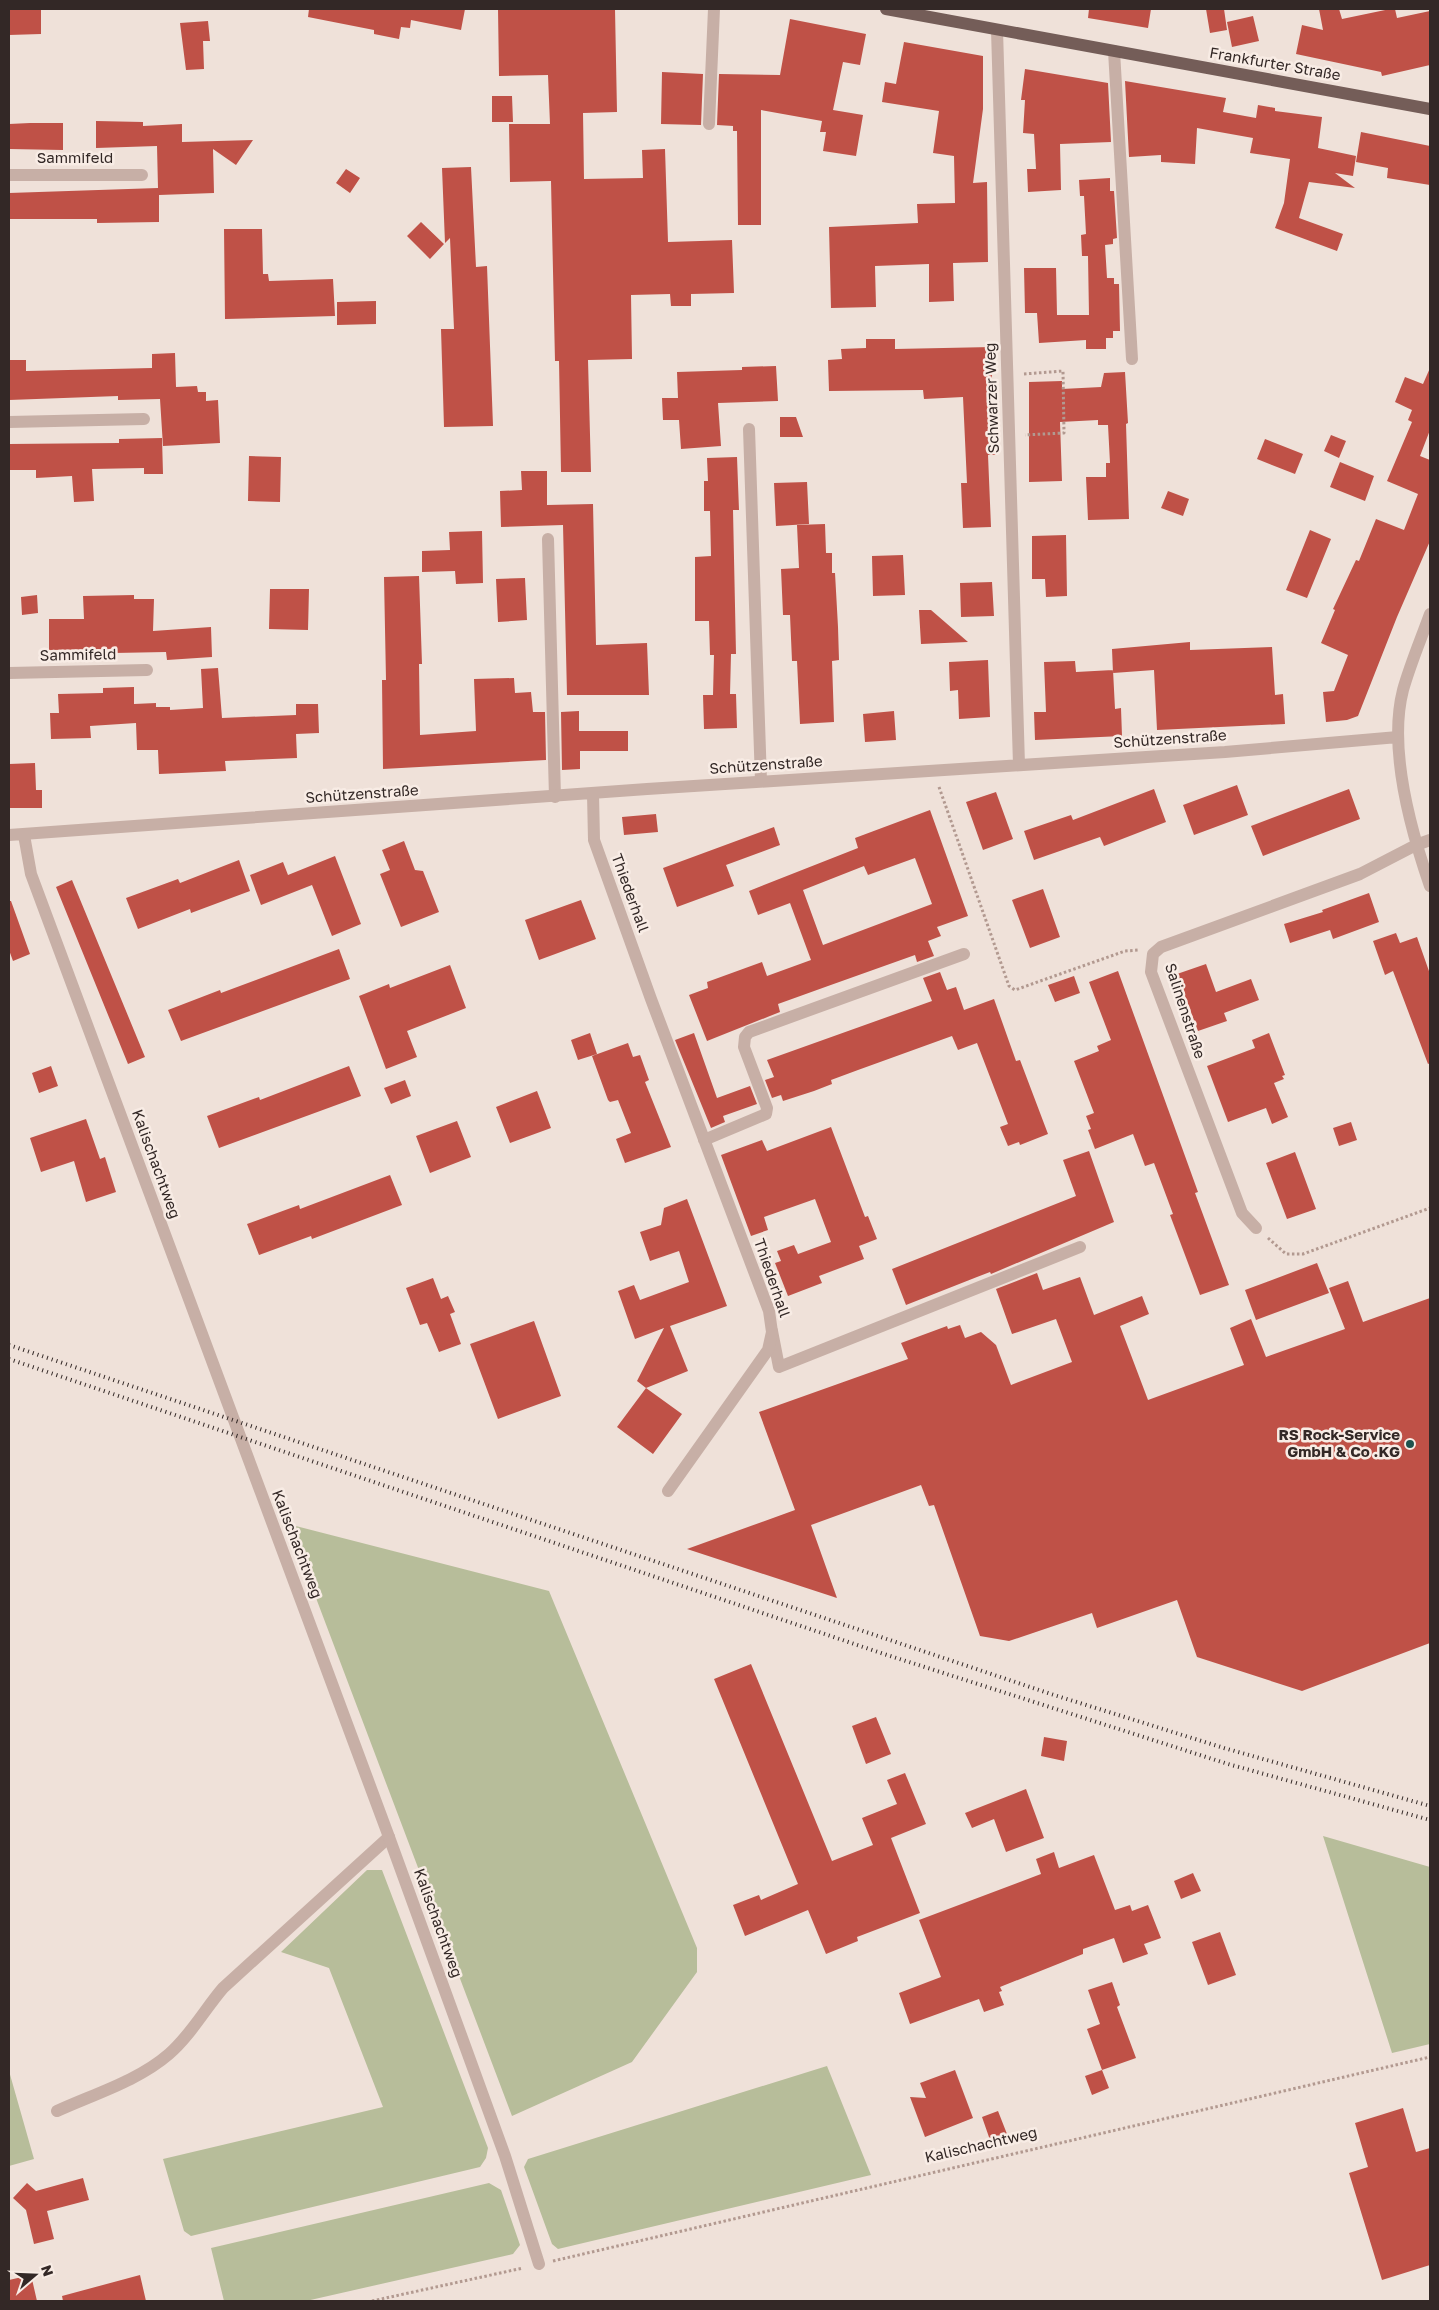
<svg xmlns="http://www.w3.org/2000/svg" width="1439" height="2310" font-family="'Golos Text',sans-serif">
	<rect width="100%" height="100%" fill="#efe1d9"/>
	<path fill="#b7bd9a" d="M288,1524L549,1591L697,1948V1972L632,2062L512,2116Z
		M1323,1836L1430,1867V2044L1392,2053Z
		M367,1870H382L488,2148L486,2158L480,2167L191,2236L184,2231L163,2159L383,2107L329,1968L281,1952Z
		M827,2066L871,2175L558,2249L552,2244L524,2167L528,2159Z
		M9,2071L34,2159L9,2166Z
		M489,2183L501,2190L520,2245L513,2254L306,2301H224L211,2248Z"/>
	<path fill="#bf5147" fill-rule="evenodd" d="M41,9V34L9,35V10Z
		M309,9H465L461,30L411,20L410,28L401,27L399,39L374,34V30L308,17Z
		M498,9H615L617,112L583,113L584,179L643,178L642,150L665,149L668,242L732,240L734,293L691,294V306H671L670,294L631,295L632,359L588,360L591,472H561L559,361H555L551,181L510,182L509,124H550L548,75L499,76Z
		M1089,9H1151L1148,28L1088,18Z
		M1206,9H1224L1227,30L1210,33Z
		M1319,9H1339L1342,19L1390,9H1395L1397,18L1430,11V65L1382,76L1381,72L1296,54L1302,25L1323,30Z
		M1253,16L1259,41L1232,47L1227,22Z
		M790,19L866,34L860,65L843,62L833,110L863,115L856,156L823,151L826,132H820L822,121L761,110V225H738L737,131H733V126L717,125L719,74L780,75Z
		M208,21L210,41H203L204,69L186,70L180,23Z
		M904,42L983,56V109L973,183L987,182L988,262L953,263L954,301L929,302V264L875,266L876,307L831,308L829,227L918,223L917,204L955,203L954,156L933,153L939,111L882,102L885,82L896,84Z
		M1025,69L1108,83L1111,142L1060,144L1061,190L1028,192L1027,169H1036L1034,134L1023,133L1025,100H1021Z
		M662,72L703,74L701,125L661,124Z
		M1125,81L1226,98L1223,112L1256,118L1258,105L1275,108V111L1322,117L1318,148L1356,156L1353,176L1335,173L1355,188L1309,182L1299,218L1343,234L1337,251L1275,228L1284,203L1290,159L1250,153L1253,138L1197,128L1195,164L1161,162V155L1129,157Z
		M492,96H512L513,122H492Z
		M96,121L143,122V126L182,124V142L253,140L236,165L213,149L214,193L159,195V222L97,223V219H9V193L158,188L157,146L96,148Z
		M30,123H63V150L9,149V124Z
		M1361,132L1430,146V185L1387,178L1388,168L1356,162Z
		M471,167L476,267L487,266L493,426L444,427L441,329H454L450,238L445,243L442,168Z
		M346,169L360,178L350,193L336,183Z
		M1110,178V191H1114L1117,238L1113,239V244L1105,245L1107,278H1114V284H1119L1120,331H1113V338H1106V349H1086V340L1039,343L1037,313H1025L1024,268H1056L1057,315H1089L1088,256H1082L1081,235L1086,234L1084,196H1080L1079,180Z
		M421,222L444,244L430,259L407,236Z
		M224,229H262L263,274H268L269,281L333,279L335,316L225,319Z
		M376,301V324L337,325V302Z
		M866,339H895V349L992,347V406H995L997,455H988L991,527L963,528L961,483H967L963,397L924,399L923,390L829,391L828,360L842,359L841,349L866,348Z
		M175,353L176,387L197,386L198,392H206V401L218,400L220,443L163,446L160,399L118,400V396L9,400V360H26V371L152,368V354Z
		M776,366L778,401L718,403L721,446L681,449L679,420H663L662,398H678L677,372L742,370V367Z
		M1430,368V430L1420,456L1430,460V541L1397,617L1358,716L1347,720L1326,722L1323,692L1334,691L1348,655L1321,643L1335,610L1333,609L1356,560L1359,561L1376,519L1404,530L1418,494L1387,481L1412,422L1408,420L1412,410L1395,402L1405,377L1423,384Z
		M1125,372L1128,423L1126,424L1129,519L1088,520L1086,477H1106V463H1110L1108,425H1098V420L1060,422L1062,481L1029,482V382L1062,381V389L1101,387L1104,373Z
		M780,417H796L803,437H780Z
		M1331,435L1346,441L1339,458L1324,451Z
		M162,438L163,474H144V468L92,469L94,501L74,502L72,476L36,478V470H9V444L119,443V439Z
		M1265,439L1303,454L1295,474L1257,459Z
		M249,456L281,457L280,502L248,501Z
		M737,457L739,510H733L736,654H731L730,694H736L737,728L704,729L703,695H713L714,655H710L709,621H695V557L711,556L710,511H704V481H708L707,458Z
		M1340,462L1374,476L1365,501L1330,487Z
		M521,471H547V505L593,504L596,645L647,643L649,695H567L563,525L501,527L500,491L522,490Z
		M807,482L809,524L776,526L774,483Z
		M1168,491L1189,499L1183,516L1161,508Z
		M825,524L826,553H832V573H835L838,627L839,660L832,661L834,722L800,724L797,661H792L790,615H783L781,569L799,568L797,525Z
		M1310,530L1331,539L1307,598L1286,590Z
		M482,531L483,583L456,584L455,571L422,572V551L450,550L449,532Z
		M1066,535L1067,596L1046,597L1045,579H1032V536Z
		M903,555L905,595L873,596L872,556Z
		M419,576L422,664H419L420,735L476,731L474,679L514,678L515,693L531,692L533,712H545L546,760L383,769L382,680H386L384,577Z
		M525,578L527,620L498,622L496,579Z
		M992,582L994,616L961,617L960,583Z
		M270,589H309L308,630L269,629Z
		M37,595L38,613L22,615L21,597Z
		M134,595V599H154L153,631L211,627L212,657L167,660L166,652L114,653V649L49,650V619H84L83,596Z
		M919,610H931L968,642L921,644Z
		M1190,642V650L1272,647L1275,695L1283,694L1285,724L1157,730L1154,670L1113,673L1112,649Z
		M988,660L990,717L959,719L958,690L950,691L949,662Z
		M1075,661L1076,672L1113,670L1115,709L1121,708L1122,736L1035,740L1034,712H1046L1044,662Z
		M218,668L222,718L296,715V704H318L319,733L296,734L297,758L225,761L226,771L159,774L158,750H137L136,723L90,726L91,738L51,739L50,713H59L58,694L103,693V688L134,687V704L156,703V707H170V710L203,708L201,669Z
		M579,711V731H628V751H580V769L562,770L561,712Z
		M894,711L896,740L865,742L863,714Z
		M35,763L36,790H42V808H9V764Z
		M1237,785L1248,815L1194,835L1183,805Z
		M1154,789L1166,822L1104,846L1100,837L1034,860L1024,831L1071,815L1073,820Z
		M1349,789L1360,819L1263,856L1251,826Z
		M996,792L1013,839L983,850L966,802Z
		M930,810L968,916L937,927L941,936L928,941L934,956L917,962L915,955L828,986L778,1004L780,1012L707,1041L689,995L708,988L707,982L762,962L767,976L811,960L790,903L758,915L749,891L858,848L855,838ZM915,858L932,904L823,945L803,890L864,866L868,875Z
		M656,814L658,832L624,835L622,817Z
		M774,827L780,845L726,865L734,886L677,907L663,868Z
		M404,841L415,870L423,871L439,912L401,927L380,874L390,870L382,850Z
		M335,856L361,924L332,936L312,885L261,905L250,875L283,862L288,875Z
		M239,860L250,891L191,913L190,909L138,929L126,898L178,879L180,883Z
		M72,880L145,1057L128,1064L56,887Z
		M1043,889L1060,937L1030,948L1012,900Z
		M1369,893L1379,922L1333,939L1330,930L1290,943L1284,924L1323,912L1322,910Z
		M581,900L596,939L539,960L525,920Z
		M9,901H11L30,954L13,961L9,950Z
		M1396,933L1400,943L1417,937L1430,974V1063L1428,1064L1393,971L1385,975L1373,941Z
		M339,949L350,979L181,1041L168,1010L220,990L221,993Z
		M1206,964L1216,992L1251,979L1259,1000L1224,1013L1227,1021L1198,1031L1177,974Z
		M450,965L466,1008L407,1031L417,1057L386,1069L359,996L389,984L390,988Z
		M1118,971L1168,1109L1198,1192L1195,1193L1229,1285L1200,1295L1170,1215L1173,1214L1154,1163L1145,1166L1133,1134L1095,1149L1088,1130L1091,1129L1086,1116L1094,1113L1074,1061L1099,1051L1097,1046L1111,1040L1089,982Z
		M940,972L947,990L956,987L964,1010L994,999L1016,1061L1020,1060L1048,1134L1020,1145L1019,1142L1008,1146L1000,1127L1008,1124L977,1043L958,1050L952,1036L858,1070L831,1080L832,1084L814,1091L783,1101L781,1095L772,1098L765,1080L774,1077L767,1060L932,1001L923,978Z
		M1074,976L1080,993L1055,1002L1048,985Z
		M590,1033L597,1054L578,1060L571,1040Z
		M694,1033L717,1098L750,1086L757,1104L723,1116L725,1122L711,1128L675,1040Z
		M1269,1033L1285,1075L1282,1076L1284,1079L1274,1083L1288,1117L1272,1124L1266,1108L1228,1122L1207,1066L1255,1048L1252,1040Z
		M628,1043L633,1057L640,1055L649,1080L645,1082L671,1147L625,1163L616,1139L631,1133L618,1100L610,1102L608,1100L592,1056Z
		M51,1066L58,1086L39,1093L32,1073Z
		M349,1066L361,1096L219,1148L207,1116L259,1097L260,1100Z
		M405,1080L411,1096L391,1104L384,1088Z
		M537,1091L551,1128L510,1143L496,1107Z
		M86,1119L100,1159L105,1157L116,1192L86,1202L74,1161L41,1172L30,1138Z
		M457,1121L471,1157L430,1173L416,1136Z
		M1351,1122L1357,1140L1339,1146L1333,1128Z
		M831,1127L865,1217L868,1216L877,1239L859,1246L864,1259L819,1276L822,1283L788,1296L775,1263L781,1261L777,1251L794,1245L798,1254L831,1242L815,1199L764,1217L768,1230L751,1236L721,1155L762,1140L767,1151Z
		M1089,1151L1114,1222L991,1274L990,1272L977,1277L906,1305L892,1269L1076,1196L1063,1160Z
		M1295,1152L1316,1209L1287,1219L1266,1163Z
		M390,1175L402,1205L312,1239L311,1236L259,1255L247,1224L299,1205L300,1209Z
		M687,1199L727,1306L670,1326L688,1371L646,1388L637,1381L664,1328L635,1339L618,1291L634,1285L640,1300L689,1282L679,1251L650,1261L640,1232L661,1225L664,1208Z
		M1317,1263L1329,1293L1256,1320L1245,1290Z
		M1037,1273L1043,1290L1080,1277L1094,1315L1142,1296L1149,1314L1120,1326L1148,1400L1244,1365L1230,1328L1251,1319L1266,1357L1345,1329L1329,1288L1348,1281L1363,1322L1430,1298V1643L1302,1691L1197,1657L1177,1600L1097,1628L1092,1613L1009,1641L980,1636L934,1505L929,1506L921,1485L811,1525L837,1598L687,1549L795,1510L759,1412L908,1359L901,1343L947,1326L948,1329L960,1325L965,1338L981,1332L996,1345L1011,1385L1072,1362L1056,1319L1012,1334L996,1289Z
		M433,1278L441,1299L448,1296L455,1312L450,1314L461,1344L439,1352L427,1323L420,1325L406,1288Z
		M534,1321L561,1396L498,1419L470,1344Z
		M646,1388L682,1414L653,1454L617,1427Z
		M751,1664L832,1861L873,1845L862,1818L897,1804L887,1780L905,1773L926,1824L891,1838L920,1913L857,1937L858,1941L826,1954L808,1910L745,1936L733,1905L759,1895L761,1900L798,1884L714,1679Z
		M876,1717L891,1754L866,1764L852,1726Z
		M1044,1737L1067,1741L1064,1761L1041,1756Z
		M1026,1789L1044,1838L1006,1852L994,1819L972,1828L965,1813Z
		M1054,1852L1059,1868L1094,1855L1115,1910L1130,1905L1132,1911L1148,1905L1161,1938L1144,1944L1148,1954L1123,1963L1114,1938L1083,1949V1954L1000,1987L1002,1991L999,1992L1004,2005L984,2012L979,1999L910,2024L899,1993L941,1977L919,1920L1041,1874L1036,1859Z
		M1193,1873L1201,1891L1181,1899L1174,1881Z
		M1220,1932L1236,1975L1208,1985L1192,1942Z
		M1112,1982L1120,2005L1117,2007L1136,2058L1102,2070L1109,2088L1092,2095L1085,2076L1102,2070L1087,2029L1100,2024L1088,1990Z
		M955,2070L973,2118L925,2137L910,2097L926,2098L920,2083Z
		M1403,2108L1416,2152L1430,2148V2265L1382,2280L1349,2173L1368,2167L1355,2123Z
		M998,2111L1007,2134L990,2140L982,2117Z
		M83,2178L89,2200L47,2211L54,2239L34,2244L26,2210L13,2198L27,2183L36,2191Z
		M31,2275L37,2301H9V2280Z
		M140,2275L146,2301H63L62,2296Z"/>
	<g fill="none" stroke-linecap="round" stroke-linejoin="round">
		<path stroke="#b29990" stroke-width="3" stroke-dasharray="2.5 2.5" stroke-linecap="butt" d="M1024,374L1063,371L1064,433L1025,435
			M939,787L1009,986L1015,990L1125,951L1139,950
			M1268,1238L1286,1254H1303L1430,1208
			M553,2261L1430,2057
			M372,2301L523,2268"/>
		<path stroke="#c7afa6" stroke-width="12" d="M709,124L714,9
			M749,429L761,781
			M548,539L555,797
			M1416,845L1430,840
			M772,1331L779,1367L1080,1247
			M57,2111C94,2094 138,2081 169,2054C190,2036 205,2009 223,1988L389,1837"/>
		<path stroke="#c7afa6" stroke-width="12" d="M997,30L1019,765
			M1114,51L1132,359
			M9,175H142
			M9,422L144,419
			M1430,614C1421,639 1410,665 1403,690C1388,748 1411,831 1430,886
			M9,673L147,670
			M593,794L594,840L651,999L769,1311L772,1332L768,1350L668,1491
			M9,835L647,789L1225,752L1398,737
			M24,835L31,874L389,1837L505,2156L539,2264
			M704,1140L766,1114L767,1108L744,1047L745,1037L749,1032L964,954
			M1256,1228L1242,1213L1151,972L1153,954L1161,947L1360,874L1416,845"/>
		<path stroke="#745d58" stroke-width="12" d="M886,9L1430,109"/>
		<path stroke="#332826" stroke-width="4" stroke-dasharray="1 4" stroke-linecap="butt" d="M9,1345L1051,1694L1224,1748L1430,1806
			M9,1359L884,1654L1228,1764L1430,1820"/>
	</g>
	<circle fill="#1e524d" stroke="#f8ece5" stroke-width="2" cx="1410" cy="1444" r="5"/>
	<g text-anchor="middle" stroke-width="5" stroke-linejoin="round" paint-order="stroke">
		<g font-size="15" fill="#332826" stroke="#f8ece5">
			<text transform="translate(1275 64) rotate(10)" y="5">Frankfurter Straße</text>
			<text x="75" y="163">Sammifeld</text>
			<text transform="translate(992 398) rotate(-92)" y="5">Schwarzer Weg</text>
			<text transform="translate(78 655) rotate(-1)" y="5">Sammifeld</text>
			<text transform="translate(1170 739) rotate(-4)" y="5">Schützenstraße</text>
			<text transform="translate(766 765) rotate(-4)" y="5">Schützenstraße</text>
			<text transform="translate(362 794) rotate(-4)" y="5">Schützenstraße</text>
			<text transform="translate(630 893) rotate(70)" y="5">Thiederhall</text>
			<text transform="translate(1185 1011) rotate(72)" y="5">Salinenstraße</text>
			<text transform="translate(156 1164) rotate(70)" y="5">Kalischachtweg</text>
			<text transform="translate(772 1278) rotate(71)" y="5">Thiederhall</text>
			<text transform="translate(297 1544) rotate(69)" y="5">Kalischachtweg</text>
			<text transform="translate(438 1923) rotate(70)" y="5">Kalischachtweg</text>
			<text transform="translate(981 2145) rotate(-13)" y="5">Kalischachtweg</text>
		</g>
		<g font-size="15" font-weight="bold" fill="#332826" stroke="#f8ece5" text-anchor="end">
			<text x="1400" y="1440">RS Rock-Service<tspan x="1400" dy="17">GmbH &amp; Co .KG</tspan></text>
		</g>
	</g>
	<rect width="1439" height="2310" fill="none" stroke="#332826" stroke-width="20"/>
	<g transform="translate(35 2275) rotate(71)" stroke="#f8ece5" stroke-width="4" paint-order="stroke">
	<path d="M0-4L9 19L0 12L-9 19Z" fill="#332826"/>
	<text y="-8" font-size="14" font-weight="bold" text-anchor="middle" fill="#332826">N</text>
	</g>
</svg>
